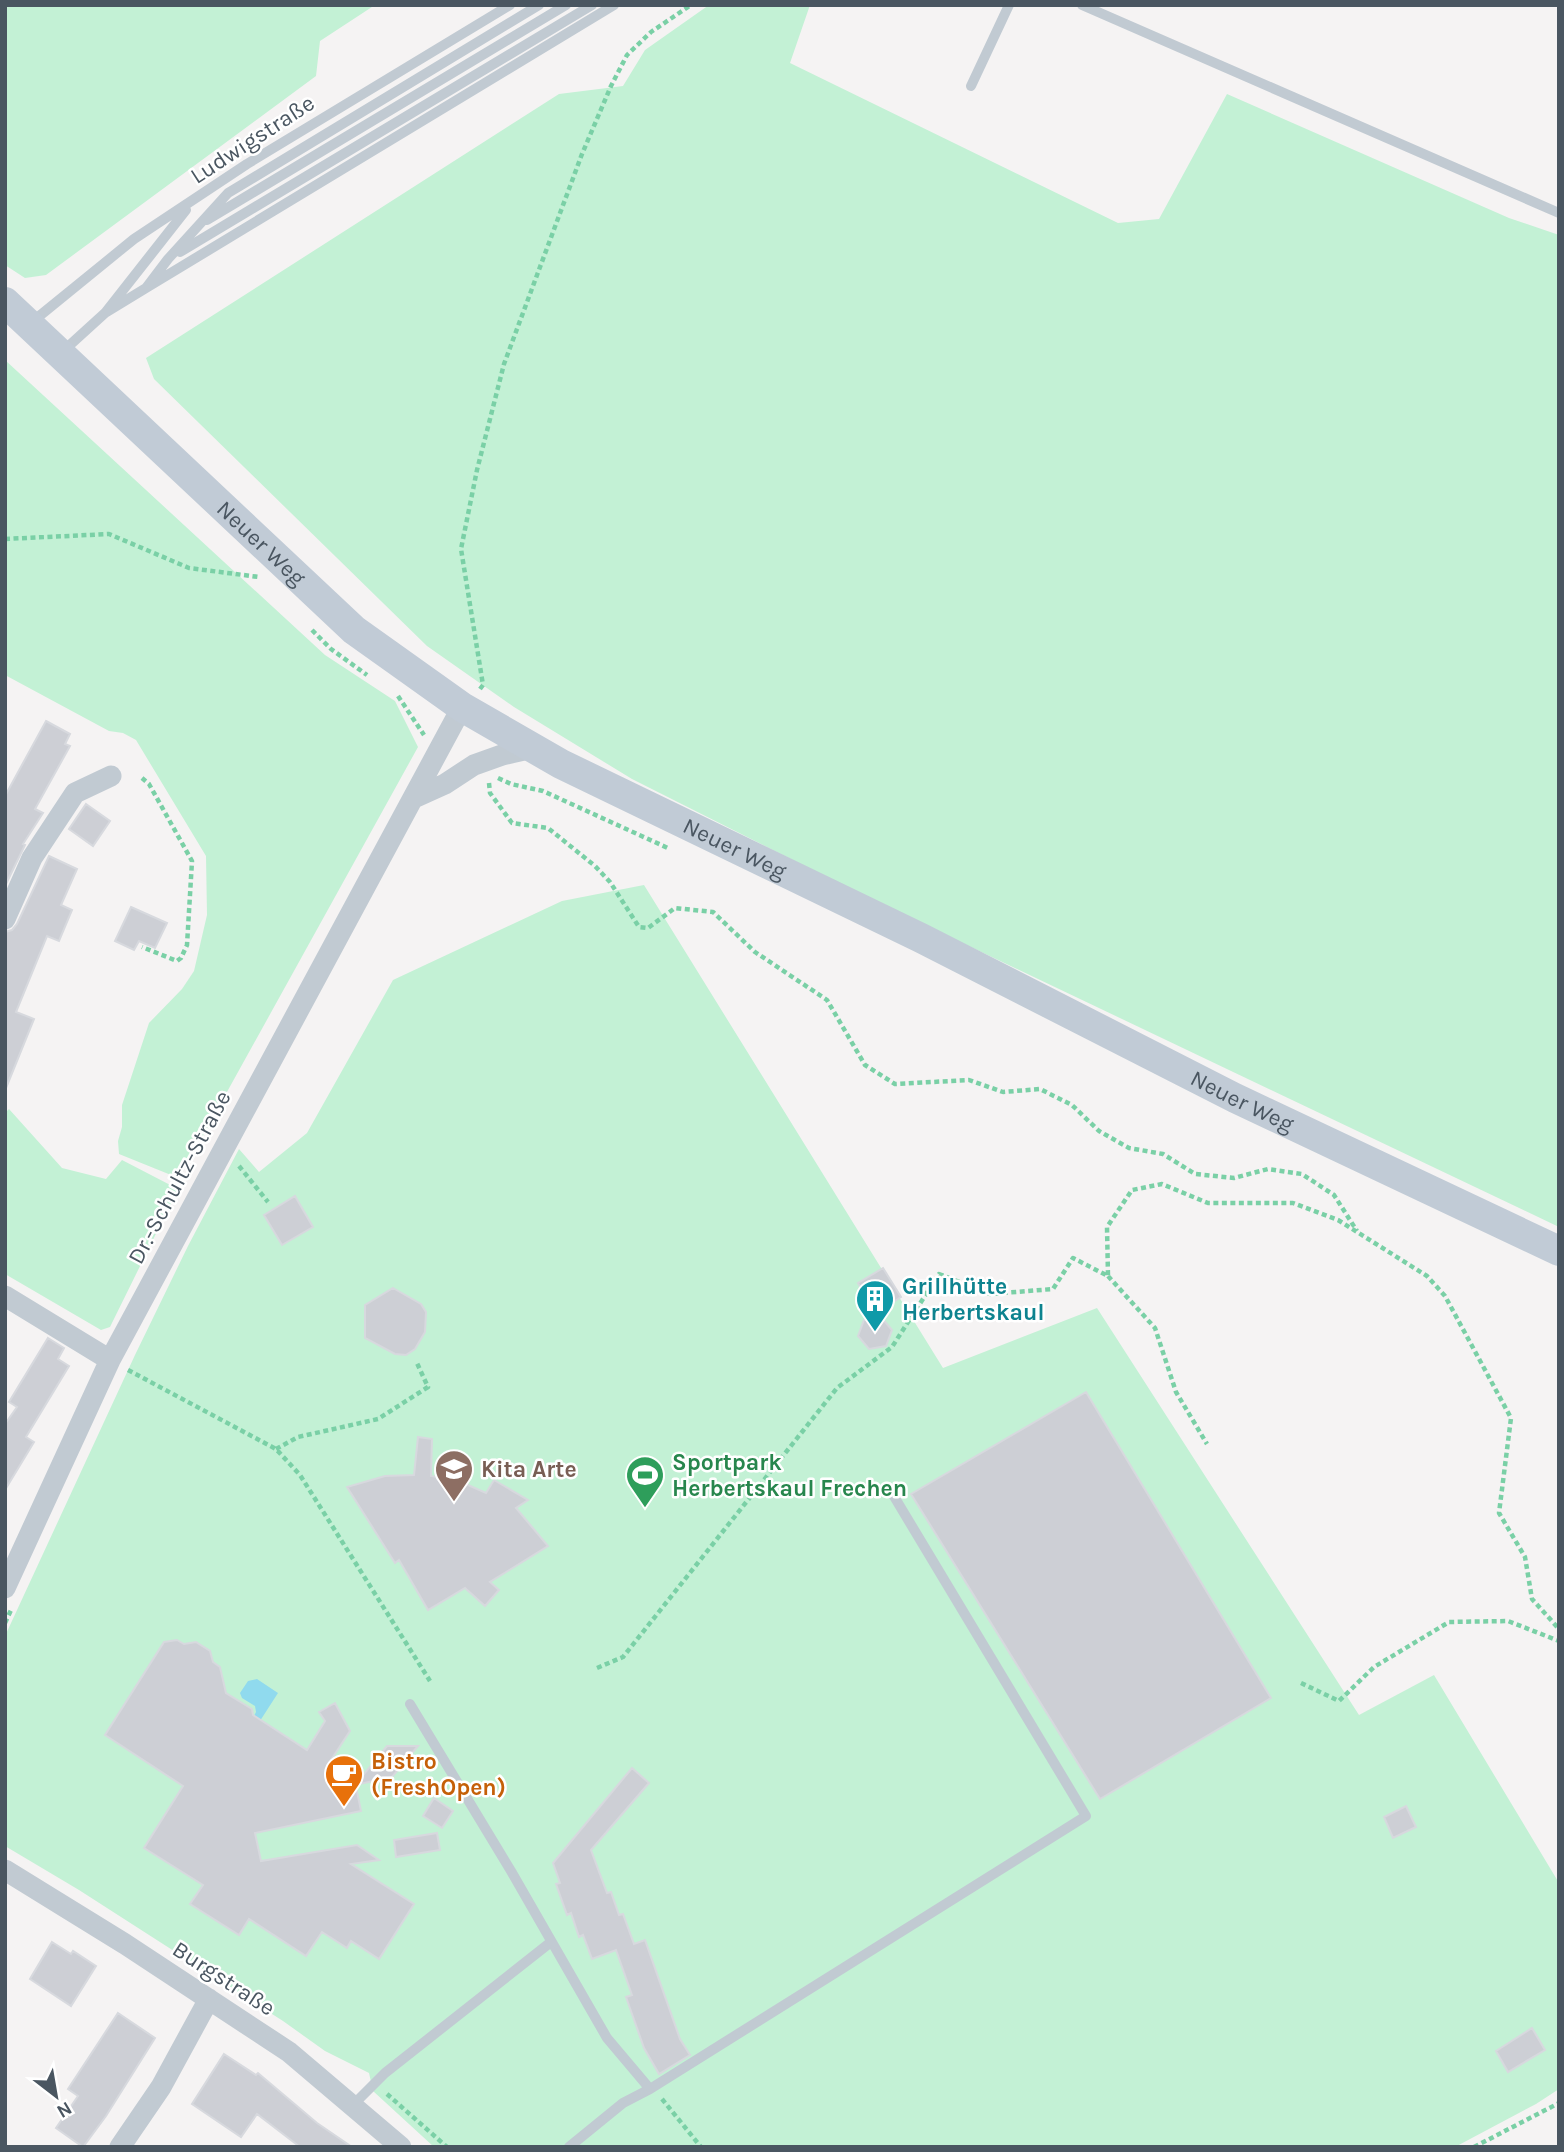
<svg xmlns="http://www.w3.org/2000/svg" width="1564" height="2152" font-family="Karla,sans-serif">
	<rect width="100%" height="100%" fill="#f5f3f3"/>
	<path fill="#c3f1d5" d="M5,5H375L320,41L316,76L46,275L25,278L5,265Z
		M709,5H810L790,63L1118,223L1159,219L1227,94L1509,218L1559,235V1227L872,900L632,779L514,707L427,646L154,379L146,358L559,94L623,86L645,50Z
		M5,360L325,655L395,701L418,747L186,1166L171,1175L119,1154L118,1141L122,1127V1105L149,1023L182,989L194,971L207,915L206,856L136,740L123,733L109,731L5,675Z
		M644,885L943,1368L1097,1308L1359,1715L1434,1675L1559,1883V2089L1536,2104L1455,2147H434L373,2091L369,2073L325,2051L283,2021L79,1890L5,1846V1636L135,1355L188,1246L239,1149L259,1172L307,1133L393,980L562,901Z
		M9,1109L62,1168L106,1179L122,1160L178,1189L110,1327L101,1330L5,1274V1113Z"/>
	<path fill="#90daee" d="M257,1679L278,1693L258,1724L252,1720L256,1712L255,1706L242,1698L240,1693L248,1681Z"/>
	<path fill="#cdcfd5" stroke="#d7d9de" stroke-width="2" d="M46,721L70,734L65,744L70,746L35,809L43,813L23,844L25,845L5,886V796Z
		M86,804L110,821L93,846L69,829Z
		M49,856L77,869L61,905L72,910L59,941L47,936L16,1012L34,1019L6,1088L5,932L12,930L17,924Z
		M131,907L167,923L155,948L139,941L134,950L115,941Z
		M295,1196L313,1227L282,1245L264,1215Z
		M883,1268L901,1297L876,1313L858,1283Z
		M393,1288L421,1304L426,1312L425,1332L415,1349L406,1355L395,1354L365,1338V1305Z
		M881,1317L892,1330L886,1346L869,1349L858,1336L864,1320Z
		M48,1338L64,1348L58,1359L69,1366L26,1437L34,1442L5,1490V1424L17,1407L9,1402Z
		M1086,1392L1271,1698L1100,1799L911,1494Z
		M418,1437L432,1439L431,1476L459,1481L486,1493L494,1480L528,1500L516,1508L548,1546L490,1582L499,1590L485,1606L465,1588L428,1610L399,1560L395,1563L347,1487L385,1476L414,1475Z
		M177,1640L184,1644L196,1642L210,1651L213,1662L220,1667L226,1693L252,1709L253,1715L307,1750L325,1721L319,1712L335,1703L350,1731L331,1760L353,1772L361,1811L255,1833L261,1861L357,1845L379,1860L351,1864L414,1904L379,1959L351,1941L347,1948L322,1932L306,1956L249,1919L239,1935L190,1904L203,1885L144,1848L183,1786L105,1735L164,1642Z
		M387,1746H418L392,1777L355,1785Z
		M632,1768L649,1783L591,1850L607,1893L611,1892L619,1915L623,1914L634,1944L645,1940L680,2039L690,2055L659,2074L644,2048L626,1997L632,1995L616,1950L592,1959L583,1935L579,1937L571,1913L567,1915L556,1884L560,1883L553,1863Z
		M434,1798L453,1811L442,1828L423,1816Z
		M1406,1806L1416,1827L1393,1838L1384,1817Z
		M437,1833L440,1850L396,1857L394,1840Z
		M52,1942L71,1954L73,1951L96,1966L71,2006L30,1979Z
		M118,2013L155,2038L106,2116L83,2147L56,2128L78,2096L68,2089Z
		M1532,2028L1545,2050L1508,2072L1496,2051Z
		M224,2054L256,2075L258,2073L317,2123L352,2147H300L257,2114L241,2137L192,2104Z"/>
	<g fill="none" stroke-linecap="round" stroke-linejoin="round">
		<path stroke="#7ad0a6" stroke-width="4.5" stroke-dasharray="5 3.5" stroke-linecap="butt" d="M5,539L109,534L189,568L259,577
			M312,630L331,649L367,675
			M480,689L483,685L461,549L477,470L504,364L582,154L611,86L627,55L651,32L691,5
			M398,696L424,735
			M142,778L149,784L192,861L187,945L181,958L177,961L142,947
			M498,778L511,784L543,791L670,849
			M489,783L490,793L512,823L548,828L595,866L610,882L639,927L648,928L675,908L713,912L755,952L827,1000L865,1065L895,1084L969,1080L1003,1092L1040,1089L1072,1105L1099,1131L1129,1148L1163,1154L1195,1174L1234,1178L1268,1169L1302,1174L1334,1195L1357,1231
			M239,1166L268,1202
			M1108,1276L1155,1328L1176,1392L1207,1444
			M128,1370L276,1449L300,1475L430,1681
			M276,1449L298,1437L378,1419L428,1387L416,1361
			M5,1623L12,1608
			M597,1668L623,1657L837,1388L892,1347L939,1274L990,1294L1053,1289L1073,1258L1108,1276L1107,1227L1132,1190L1162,1184L1208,1203H1293L1338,1220L1427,1276L1445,1296L1511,1418L1499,1513L1525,1557L1532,1599L1559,1629
			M1301,1683L1339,1701L1374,1667L1449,1622L1508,1621L1559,1641
			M387,2094L447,2147
			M662,2099L701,2147
			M1474,2147L1559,2103"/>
		<path stroke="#c1cad2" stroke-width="10" d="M1082,5L1559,213
			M971,86L1009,5
			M207,220L566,5
			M180,252L592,5
			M146,288L614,5
			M105,313L146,288L168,259L228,193L539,5
			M32,322L134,239L247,164L510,5
			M61,353L105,313L186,210
			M410,1704L511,1871L607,2038L650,2089
			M354,2104L385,2073L551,1942
			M569,2147L623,2103L650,2089L1086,1816L892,1493"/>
		<path stroke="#c1cad2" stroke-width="21" d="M414,798L445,784L474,765L502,755L533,748
			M5,919L32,858L75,793L111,776
			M5,1296L110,1360
			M5,1588L110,1360L462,707
			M5,1870L125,1944L289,2052L401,2147
			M120,2147L161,2087L209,1999"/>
		<path stroke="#c1cbd6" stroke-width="30" id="s1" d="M5,302L354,630L462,707L561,764L921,938L1235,1098L1559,1251"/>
	</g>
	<defs>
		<symbol id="building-pin" viewBox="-11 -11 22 30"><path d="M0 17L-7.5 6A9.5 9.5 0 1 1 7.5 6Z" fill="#0f9aa8" stroke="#fff"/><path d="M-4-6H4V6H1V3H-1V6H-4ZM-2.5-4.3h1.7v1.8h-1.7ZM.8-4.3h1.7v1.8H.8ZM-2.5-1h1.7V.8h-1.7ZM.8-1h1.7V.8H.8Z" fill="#fff"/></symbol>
		<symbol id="school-pin" viewBox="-11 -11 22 30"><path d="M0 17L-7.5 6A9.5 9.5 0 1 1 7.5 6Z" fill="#8d6e63" stroke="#fff"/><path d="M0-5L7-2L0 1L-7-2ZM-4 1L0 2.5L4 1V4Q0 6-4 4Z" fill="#fff"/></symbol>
		<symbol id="stadium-pin" viewBox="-11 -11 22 30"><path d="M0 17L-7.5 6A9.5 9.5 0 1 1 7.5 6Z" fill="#2e9e5b" stroke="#fff"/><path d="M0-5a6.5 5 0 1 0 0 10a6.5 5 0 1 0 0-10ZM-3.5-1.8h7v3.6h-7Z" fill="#fff"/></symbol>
		<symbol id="cafe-pin" viewBox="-11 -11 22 30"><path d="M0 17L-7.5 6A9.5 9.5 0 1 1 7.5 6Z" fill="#e8710a" stroke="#fff"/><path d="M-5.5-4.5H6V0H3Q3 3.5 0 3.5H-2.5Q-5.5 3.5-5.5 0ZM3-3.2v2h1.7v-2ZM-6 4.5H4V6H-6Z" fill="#fff"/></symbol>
	</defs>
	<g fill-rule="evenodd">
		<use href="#building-pin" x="853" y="1277" width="44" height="60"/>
		<use href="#school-pin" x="432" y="1447" width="44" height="60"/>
		<use href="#stadium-pin" x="623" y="1453" width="44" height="60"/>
		<use href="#cafe-pin" x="322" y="1752" width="44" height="60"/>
	</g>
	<g text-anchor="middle" stroke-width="5" stroke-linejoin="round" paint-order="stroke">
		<g font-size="23" fill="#4a5661" stroke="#fff">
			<text transform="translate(252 139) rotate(-33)" y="8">Ludwigstraße</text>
			<text dy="8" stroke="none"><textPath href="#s1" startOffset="352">Neuer Weg</textPath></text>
			<text dy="8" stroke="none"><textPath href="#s1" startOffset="919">Neuer Weg</textPath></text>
			<text dy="8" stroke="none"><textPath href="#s1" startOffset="1486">Neuer Weg</textPath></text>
			<text transform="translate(179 1177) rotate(-62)" y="8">Dr.-Schultz-Straße</text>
			<text transform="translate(224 1978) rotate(33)" y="8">Burgstraße</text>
		</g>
		<g font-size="23" font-weight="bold" fill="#0d838f" stroke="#fff" text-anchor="start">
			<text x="902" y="1294">Grillhütte<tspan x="902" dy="26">Herbertskaul</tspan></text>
		</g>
		<g font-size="23" font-weight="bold" fill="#27864d" stroke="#fff" text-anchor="start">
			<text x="672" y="1470">Sportpark<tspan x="672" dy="26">Herbertskaul Frechen</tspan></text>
		</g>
		<g font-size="23" font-weight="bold" fill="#785e54" stroke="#fff" text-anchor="start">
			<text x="481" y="1477">Kita Arte</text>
		</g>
		<g font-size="23" font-weight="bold" fill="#c56008" stroke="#fff" text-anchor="start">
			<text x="371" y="1769">Bistro<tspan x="371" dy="26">(FreshOpen)</tspan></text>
		</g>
	</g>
	<rect width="1564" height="2152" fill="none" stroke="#4a5661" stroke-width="14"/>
	<g transform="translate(56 2096) rotate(149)" stroke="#ffffff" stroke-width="5" paint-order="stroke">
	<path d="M0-5L12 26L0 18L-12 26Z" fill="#4a5661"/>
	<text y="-10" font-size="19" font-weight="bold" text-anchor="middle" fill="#4a5661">N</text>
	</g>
</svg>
